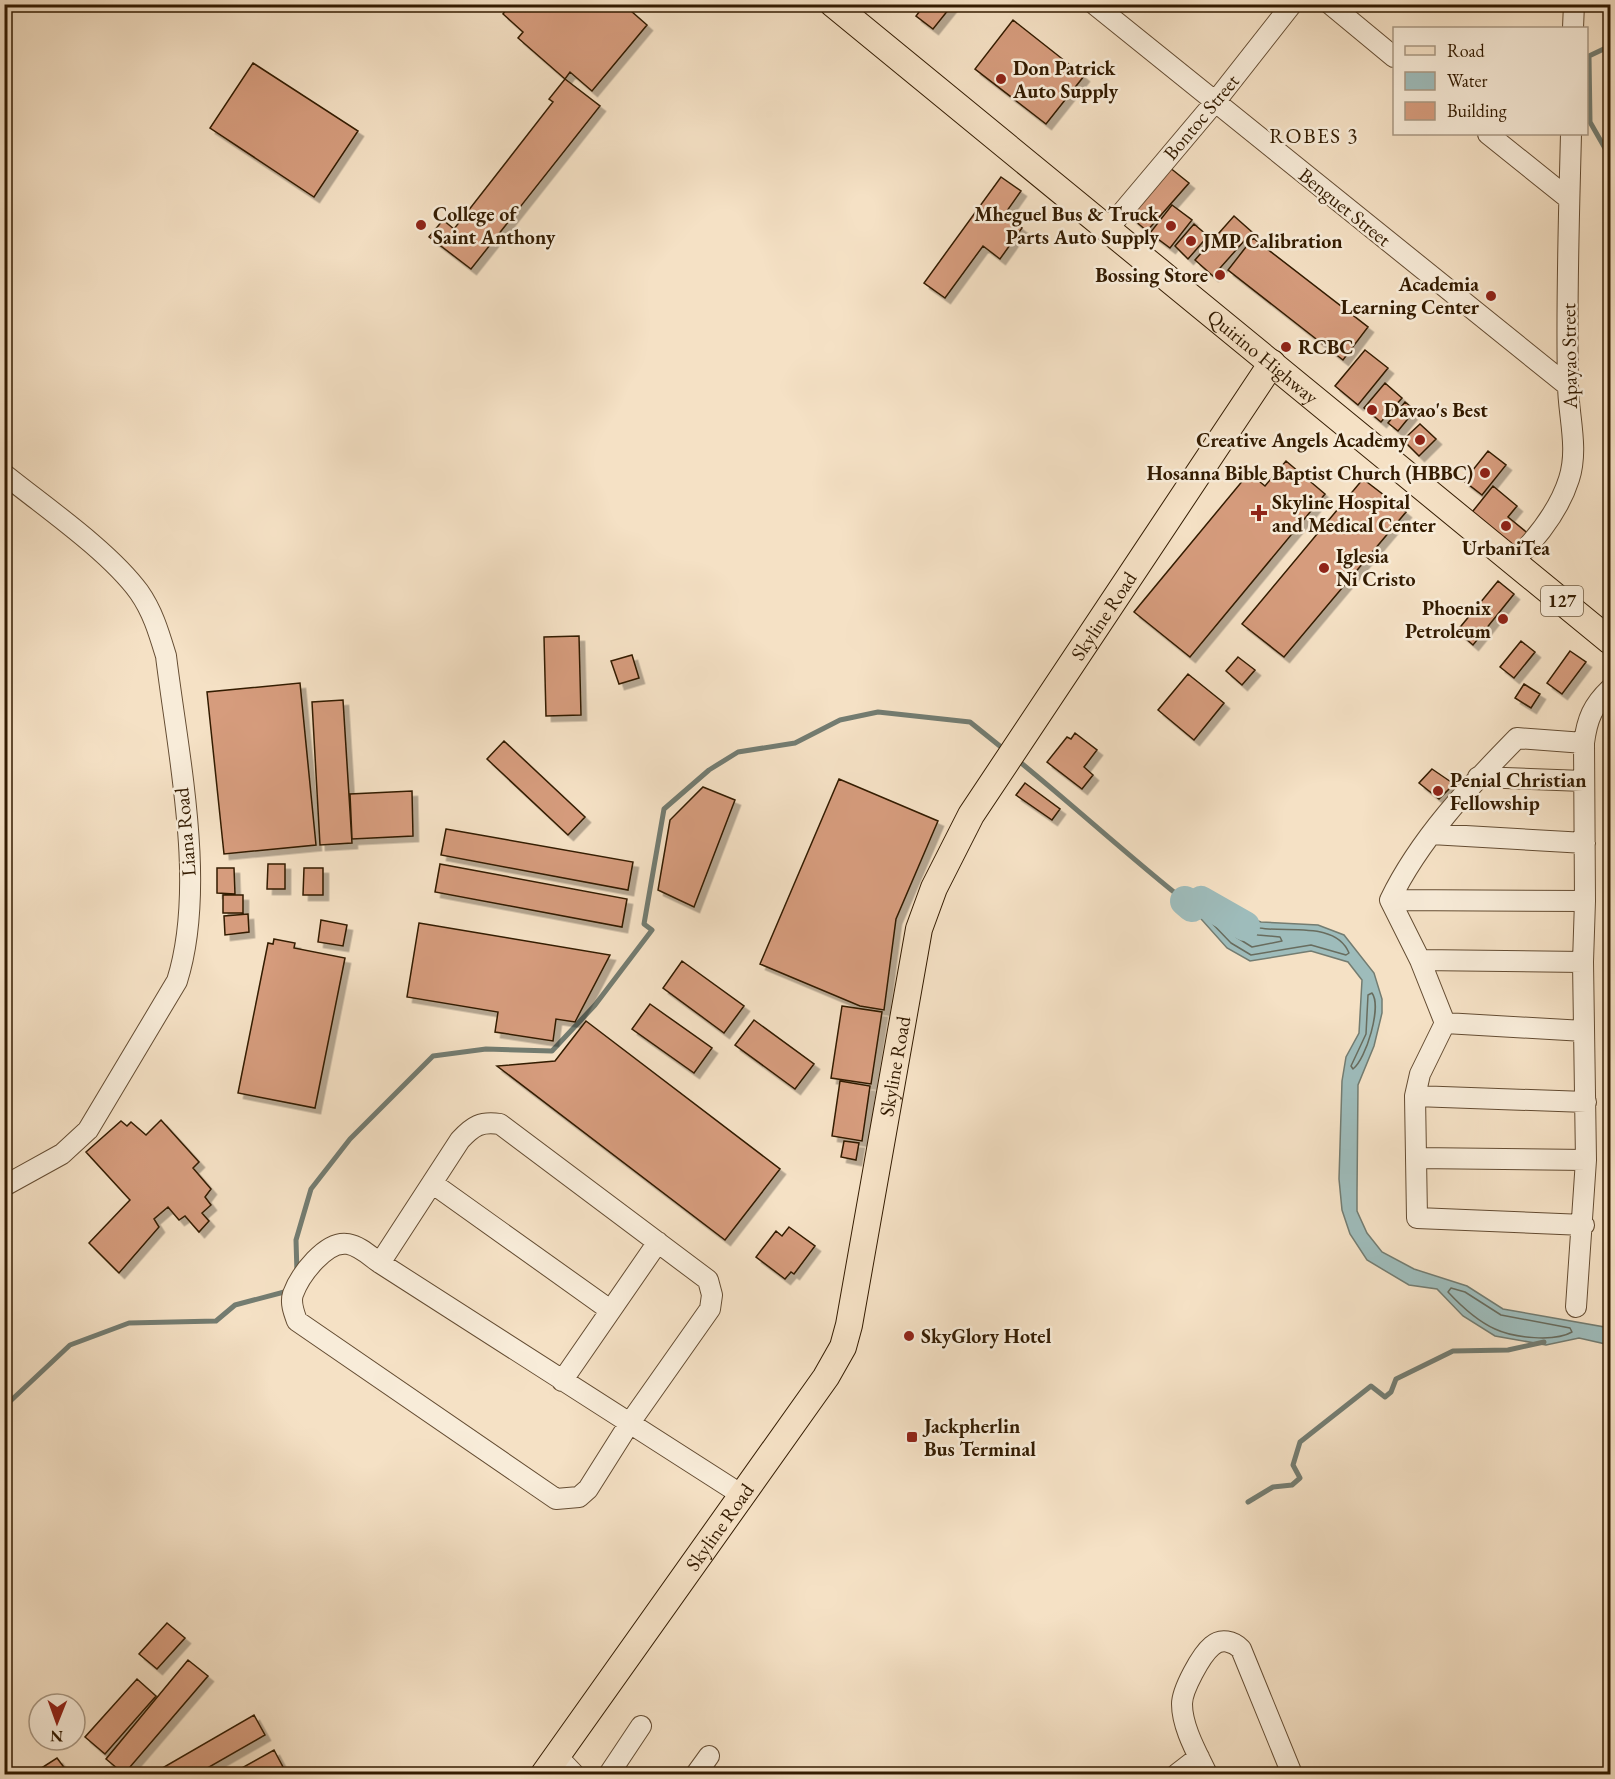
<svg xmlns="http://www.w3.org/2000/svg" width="1615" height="1779" font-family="'EB Garamond',serif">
	<defs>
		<filter id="shadow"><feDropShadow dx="5.5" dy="5.5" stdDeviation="0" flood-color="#0004"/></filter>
	</defs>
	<rect width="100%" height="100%" fill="#f5e1c5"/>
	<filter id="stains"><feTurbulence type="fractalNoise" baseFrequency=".00333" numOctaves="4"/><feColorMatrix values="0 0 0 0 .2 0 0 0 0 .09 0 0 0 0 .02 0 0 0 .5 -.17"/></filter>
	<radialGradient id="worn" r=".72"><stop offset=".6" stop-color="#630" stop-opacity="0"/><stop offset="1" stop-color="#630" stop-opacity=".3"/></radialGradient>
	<path fill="#9ebcbb" stroke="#737c71" stroke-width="1.5" d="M1185,901L1225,909L1261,922L1318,925L1344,935L1374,973L1382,999V1013L1374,1046L1358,1085L1357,1192V1211L1367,1233L1382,1252L1414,1269L1467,1286L1503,1309L1610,1328V1345L1579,1338L1546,1345L1495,1336L1463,1316L1437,1289L1409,1285L1367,1260L1350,1234L1342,1210L1339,1179L1342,1081L1346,1057L1359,1033L1362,980L1348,962L1311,951L1250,961L1227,948Z"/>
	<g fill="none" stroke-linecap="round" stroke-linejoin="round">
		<path stroke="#686c5e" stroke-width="1.5" d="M1207,911C1226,915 1242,924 1260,928C1287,933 1336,921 1349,953L1346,955L1311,945L1251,955L1231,943L1205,916Z
			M1231,925L1258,935L1280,937L1282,941L1252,947L1236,937L1228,929Z
			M1372,993C1382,1007 1366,1059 1353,1069L1351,1066L1366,1034L1368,995Z
			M1451,1288L1465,1292L1501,1315L1570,1328L1572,1332C1555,1342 1514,1338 1495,1329C1477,1321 1462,1307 1448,1292Z"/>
		<path stroke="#737c71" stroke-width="5" d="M1610,46L1589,56L1590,122L1610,157
			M1015,758C1073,805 1127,855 1185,901
			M297,1273L296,1240L311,1189L350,1139L433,1056L486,1049L552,1051L595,1005L652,930L644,924L664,809L709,770L738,752L795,743L840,720L878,712L970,722L1006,751
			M4,1407L70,1345L129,1323L216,1321L235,1305L288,1291
			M1248,1502L1273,1487L1292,1485L1300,1478L1293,1465L1300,1442L1371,1386L1385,1397L1391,1392L1396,1379L1453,1351L1508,1350L1544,1342"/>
		<path stroke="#9ebcbb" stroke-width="30" d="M1185,901L1192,907L1201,901L1245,926"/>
	</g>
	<path fill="#d69c7d" stroke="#331b01" stroke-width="1.5" filter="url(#shadow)" d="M510,4H623L647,25L592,91L570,72L565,79L518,38L523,32L503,14Z
		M925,4H953L933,29L916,16Z
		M1013,20L1084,76L1046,124L975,69Z
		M253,63L358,131L314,197L210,128Z
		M565,79L600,106L471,269L429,237L443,220L454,229L553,102L549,99Z
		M1169,167L1189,183L1147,231L1128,215Z
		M1001,177L1021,191L1004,215L1022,228L1000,259L983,246L945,298L924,283Z
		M1172,205L1192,220L1170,248L1150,233Z
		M1234,216L1252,232L1213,276L1195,260Z
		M1194,224L1208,236L1188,259L1175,246Z
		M1253,238L1368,327L1343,360L1228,270Z
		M1365,350L1388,368L1358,405L1335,386Z
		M1385,383L1402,398L1381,422L1364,408Z
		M1405,402L1415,410L1398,431L1388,423Z
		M1420,424L1436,439L1419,456L1403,440Z
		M1488,451L1506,465L1482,495L1464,481Z
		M1286,461L1325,494L1190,657L1134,612L1249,473L1265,486Z
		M1363,479L1406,512L1284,657L1242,624Z
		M1493,486L1517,506L1508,517L1530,535L1515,553L1469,516Z
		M1498,581L1514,594L1473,645L1457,631Z
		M579,636L581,715L546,716L544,637Z
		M1521,641L1535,652L1514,678L1500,667Z
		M1570,651L1586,662L1562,694L1547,683Z
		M632,655L639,678L619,684L611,661Z
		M1238,657L1255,670L1242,685L1226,671Z
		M1188,674L1224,703L1194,740L1158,710Z
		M300,683L316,845L224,854L207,692Z
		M1524,684L1540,694L1531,708L1515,698Z
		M343,700L352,843L320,845L312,702Z
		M1075,733L1097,750L1084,767L1093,775L1082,789L1047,762L1067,737L1071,739Z
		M504,741L585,817L568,835L487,759Z
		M1432,769L1454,784L1439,799L1419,783Z
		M839,779L938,821L896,919L884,1010L860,1006L760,964Z
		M1025,783L1060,809L1052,820L1016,795Z
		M703,787L735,800L694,907L658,890L670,820Z
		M412,791L413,836L352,839L350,794Z
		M446,829L633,862L628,890L441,855Z
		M268,864H285V889H267Z
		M440,864L627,899L622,927L435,892Z
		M217,868H234L235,894L217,893Z
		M304,868H323V895H303Z
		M223,895H243V913H223Z
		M248,914L249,932L225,935L224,916Z
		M321,920L347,925L343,946L318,942Z
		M419,923L610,955L575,1022L556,1019L553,1041L495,1032L498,1012L407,997Z
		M274,939L295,943L294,948L345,958L315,1108L238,1093L268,943L273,944Z
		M682,961L744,1006L724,1033L663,988Z
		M650,1004L712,1048L694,1073L632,1029Z
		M842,1006L882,1012L871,1084L831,1078Z
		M754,1020L814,1064L795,1089L735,1045Z
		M586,1021L780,1169L725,1240L497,1066L555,1061Z
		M840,1081L870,1086L862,1141L832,1136Z
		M161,1120L199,1162L193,1168L211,1189L205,1197L211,1205L202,1213L209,1221L199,1232L185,1216L179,1220L168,1207L154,1219L159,1227L119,1273L89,1243L130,1200L86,1152L121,1121L127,1126L131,1122L146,1135Z
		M844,1141L859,1143L856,1160L841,1157Z
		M789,1227L815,1246L794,1274L791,1272L785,1279L756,1257L776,1231L782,1236Z
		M167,1623L185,1638L157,1669L139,1654Z
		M188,1660L208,1676L124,1774L106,1759Z
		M137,1679L156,1696L105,1754L85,1737Z
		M254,1715L265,1735L197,1774H152Z
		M274,1750L283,1767L270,1774H231Z
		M57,1758L69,1774H32Z"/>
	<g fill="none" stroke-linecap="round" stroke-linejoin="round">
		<defs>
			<path id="minor" d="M1094,4L1568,386
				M1330,4L1394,57
				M1573,28L1574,4
				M1488,134L1569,199
				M1108,229L1215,102L1292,4
				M4,474C45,507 109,551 139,592C153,612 159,633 166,656C178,755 207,886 177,981L88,1130L62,1154L4,1186
				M1514,561C1537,538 1559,511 1569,479C1579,448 1568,415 1568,384C1566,300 1569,217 1571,134
				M1478,777L1583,781
				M1431,834L1585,843
				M1390,900L1585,901
				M1420,960L1583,962
				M1445,1023L1584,1031
				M1415,1096L1586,1102
				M1416,1158L1586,1160
				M432,1183L610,1310
				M1584,1225L1417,1218L1415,1096L1420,1074L1445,1023L1420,960L1390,900C1420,838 1469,787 1517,738L1584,743
				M380,1263L460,1140C473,1126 481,1121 500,1124L708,1280L712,1295L710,1309L629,1424L588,1489L579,1497L556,1499L297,1321C294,1313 290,1303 293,1294C300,1275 326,1240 348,1244C360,1246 371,1257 380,1263L742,1495
				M1576,1307L1586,1160L1583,962L1585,901L1584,743C1587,719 1593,705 1610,689
				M562,1381L658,1242
				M556,1755L574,1774
				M609,1774L641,1726
				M696,1774L709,1756
				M1177,1774L1199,1757
				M1207,1774C1197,1753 1182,1727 1182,1704C1182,1690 1201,1655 1212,1646C1221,1638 1233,1641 1241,1649L1292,1774"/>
			<g id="major">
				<path id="s1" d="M833,4L1610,641"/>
				<path id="s2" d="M544,1774L826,1377L843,1347L849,1325L919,929L934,888L971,815L1272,363"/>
			</g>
		</defs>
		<use href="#minor" stroke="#644c32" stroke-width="22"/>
		<use href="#major" stroke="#331b01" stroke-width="28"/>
		<use href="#minor" stroke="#f8ecd9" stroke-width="20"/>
		<use href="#major" stroke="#f5e1c5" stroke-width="26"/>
	</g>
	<g fill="#8f2418" stroke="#f8ecd9" stroke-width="2">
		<circle cx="1001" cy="79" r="6"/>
		<circle cx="421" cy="225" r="6"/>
		<circle cx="1171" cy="226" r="6"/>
		<circle cx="1191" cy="241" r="6"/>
		<circle cx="1220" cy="275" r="6"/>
		<circle cx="1491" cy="296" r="6"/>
		<circle cx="1286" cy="347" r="6"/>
		<circle cx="1372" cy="410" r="6"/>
		<circle cx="1420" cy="440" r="6"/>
		<circle cx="1485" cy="473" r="6"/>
		<path d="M1256 504h6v6h6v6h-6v6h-6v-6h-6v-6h6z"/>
		<circle cx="1506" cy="526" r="6"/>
		<circle cx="1324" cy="568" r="6"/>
		<circle cx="1503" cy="619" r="6"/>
		<circle cx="1438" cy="791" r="6"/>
		<circle cx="909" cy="1336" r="6"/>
		<rect x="906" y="1431" width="12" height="12" rx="3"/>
	</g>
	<g text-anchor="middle" stroke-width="5" stroke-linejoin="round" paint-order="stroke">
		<rect fill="#f8ecd9" stroke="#6e5a42" stroke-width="1.5" x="1541" y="586" width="42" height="30" rx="4.5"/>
		<g font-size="18" font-weight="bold" fill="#331b01">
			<text x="1562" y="607">127</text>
		</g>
		<g font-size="20" font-weight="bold" fill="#331b01" stroke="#f8ecd9" text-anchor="start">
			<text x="1013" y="75">Don Patrick<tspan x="1013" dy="23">Auto Supply</tspan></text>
			<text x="433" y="221">College of<tspan x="433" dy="23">Saint Anthony</tspan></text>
			<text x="1159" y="221" text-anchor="end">Mheguel Bus &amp; Truck<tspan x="1159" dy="23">Parts Auto Supply</tspan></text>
			<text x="1203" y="248">JMP Calibration</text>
			<text x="1208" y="282" text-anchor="end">Bossing Store</text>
			<text x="1479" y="291" text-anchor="end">Academia<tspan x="1479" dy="23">Learning Center</tspan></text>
			<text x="1298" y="354">RCBC</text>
			<text x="1384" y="417">Davao's Best</text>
			<text x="1408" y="447" text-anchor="end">Creative Angels Academy</text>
			<text x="1473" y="480" text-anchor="end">Hosanna Bible Baptist Church (HBBC)</text>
			<text x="1272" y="509">Skyline Hospital<tspan x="1272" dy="23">and Medical Center</tspan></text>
			<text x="1506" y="555" text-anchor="middle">UrbaniTea</text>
			<text x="1336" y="563">Iglesia<tspan x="1336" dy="23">Ni Cristo</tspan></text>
			<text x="1491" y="615" text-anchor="end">Phoenix<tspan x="1491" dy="23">Petroleum</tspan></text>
			<text x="1450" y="787">Penial Christian<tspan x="1450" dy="23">Fellowship</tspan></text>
			<text x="921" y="1343">SkyGlory Hotel</text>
			<text x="924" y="1433">Jackpherlin<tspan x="924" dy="23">Bus Terminal</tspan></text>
		</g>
		<g font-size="20" fill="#331b01" stroke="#f8ecd9">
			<text transform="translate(1201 117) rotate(-50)" y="7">Bontoc Street</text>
			<text transform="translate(1345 207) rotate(39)" y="7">Benguet Street</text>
			<text dy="7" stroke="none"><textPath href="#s1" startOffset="556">Quirino Highway</textPath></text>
			<text transform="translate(1569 356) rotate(-91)" y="7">Apayao Street</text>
			<text dy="7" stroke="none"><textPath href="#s2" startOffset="1311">Skyline Road</textPath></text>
			<text transform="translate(185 832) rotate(-95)" y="7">Liana Road</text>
			<text dy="7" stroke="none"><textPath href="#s2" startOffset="807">Skyline Road</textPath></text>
			<text dy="7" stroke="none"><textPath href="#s2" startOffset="303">Skyline Road</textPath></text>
		</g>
		<g font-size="21" letter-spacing="1.5" fill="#331b01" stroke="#f8ecd9">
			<text x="1314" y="143">ROBES 3</text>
		</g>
	</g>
	<rect width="1615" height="1779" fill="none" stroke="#f5e1c5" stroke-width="24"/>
	<rect x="6" y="6" width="1603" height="1767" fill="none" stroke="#331b01" stroke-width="3"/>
	<rect x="12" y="12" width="1591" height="1755" fill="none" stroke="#331b01" stroke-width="1.5"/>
	<rect x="1393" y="27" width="195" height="108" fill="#f8ecd9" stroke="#a99883" stroke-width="1.5"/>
	<rect x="1405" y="46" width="30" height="9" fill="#f5e1c5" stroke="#a99883" stroke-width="1.5"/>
	<text x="1447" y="57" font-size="18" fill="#331b01">Road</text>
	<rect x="1405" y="72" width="30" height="18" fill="#9ebcbb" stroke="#a99883" stroke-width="1.5"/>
	<text x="1447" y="87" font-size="18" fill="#331b01">Water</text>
	<rect x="1405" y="102" width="30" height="18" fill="#d69c7d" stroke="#a99883" stroke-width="1.5"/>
	<text x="1447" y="117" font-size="18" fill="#331b01">Building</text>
	<g transform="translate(57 1722) rotate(181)"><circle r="28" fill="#f8ecd9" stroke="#a99883" stroke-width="1.5"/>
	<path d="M0-4.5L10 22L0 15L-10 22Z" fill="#8f2418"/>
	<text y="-9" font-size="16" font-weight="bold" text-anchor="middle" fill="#331b01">N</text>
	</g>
	<rect width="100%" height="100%" filter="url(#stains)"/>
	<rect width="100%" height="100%" fill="url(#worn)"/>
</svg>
